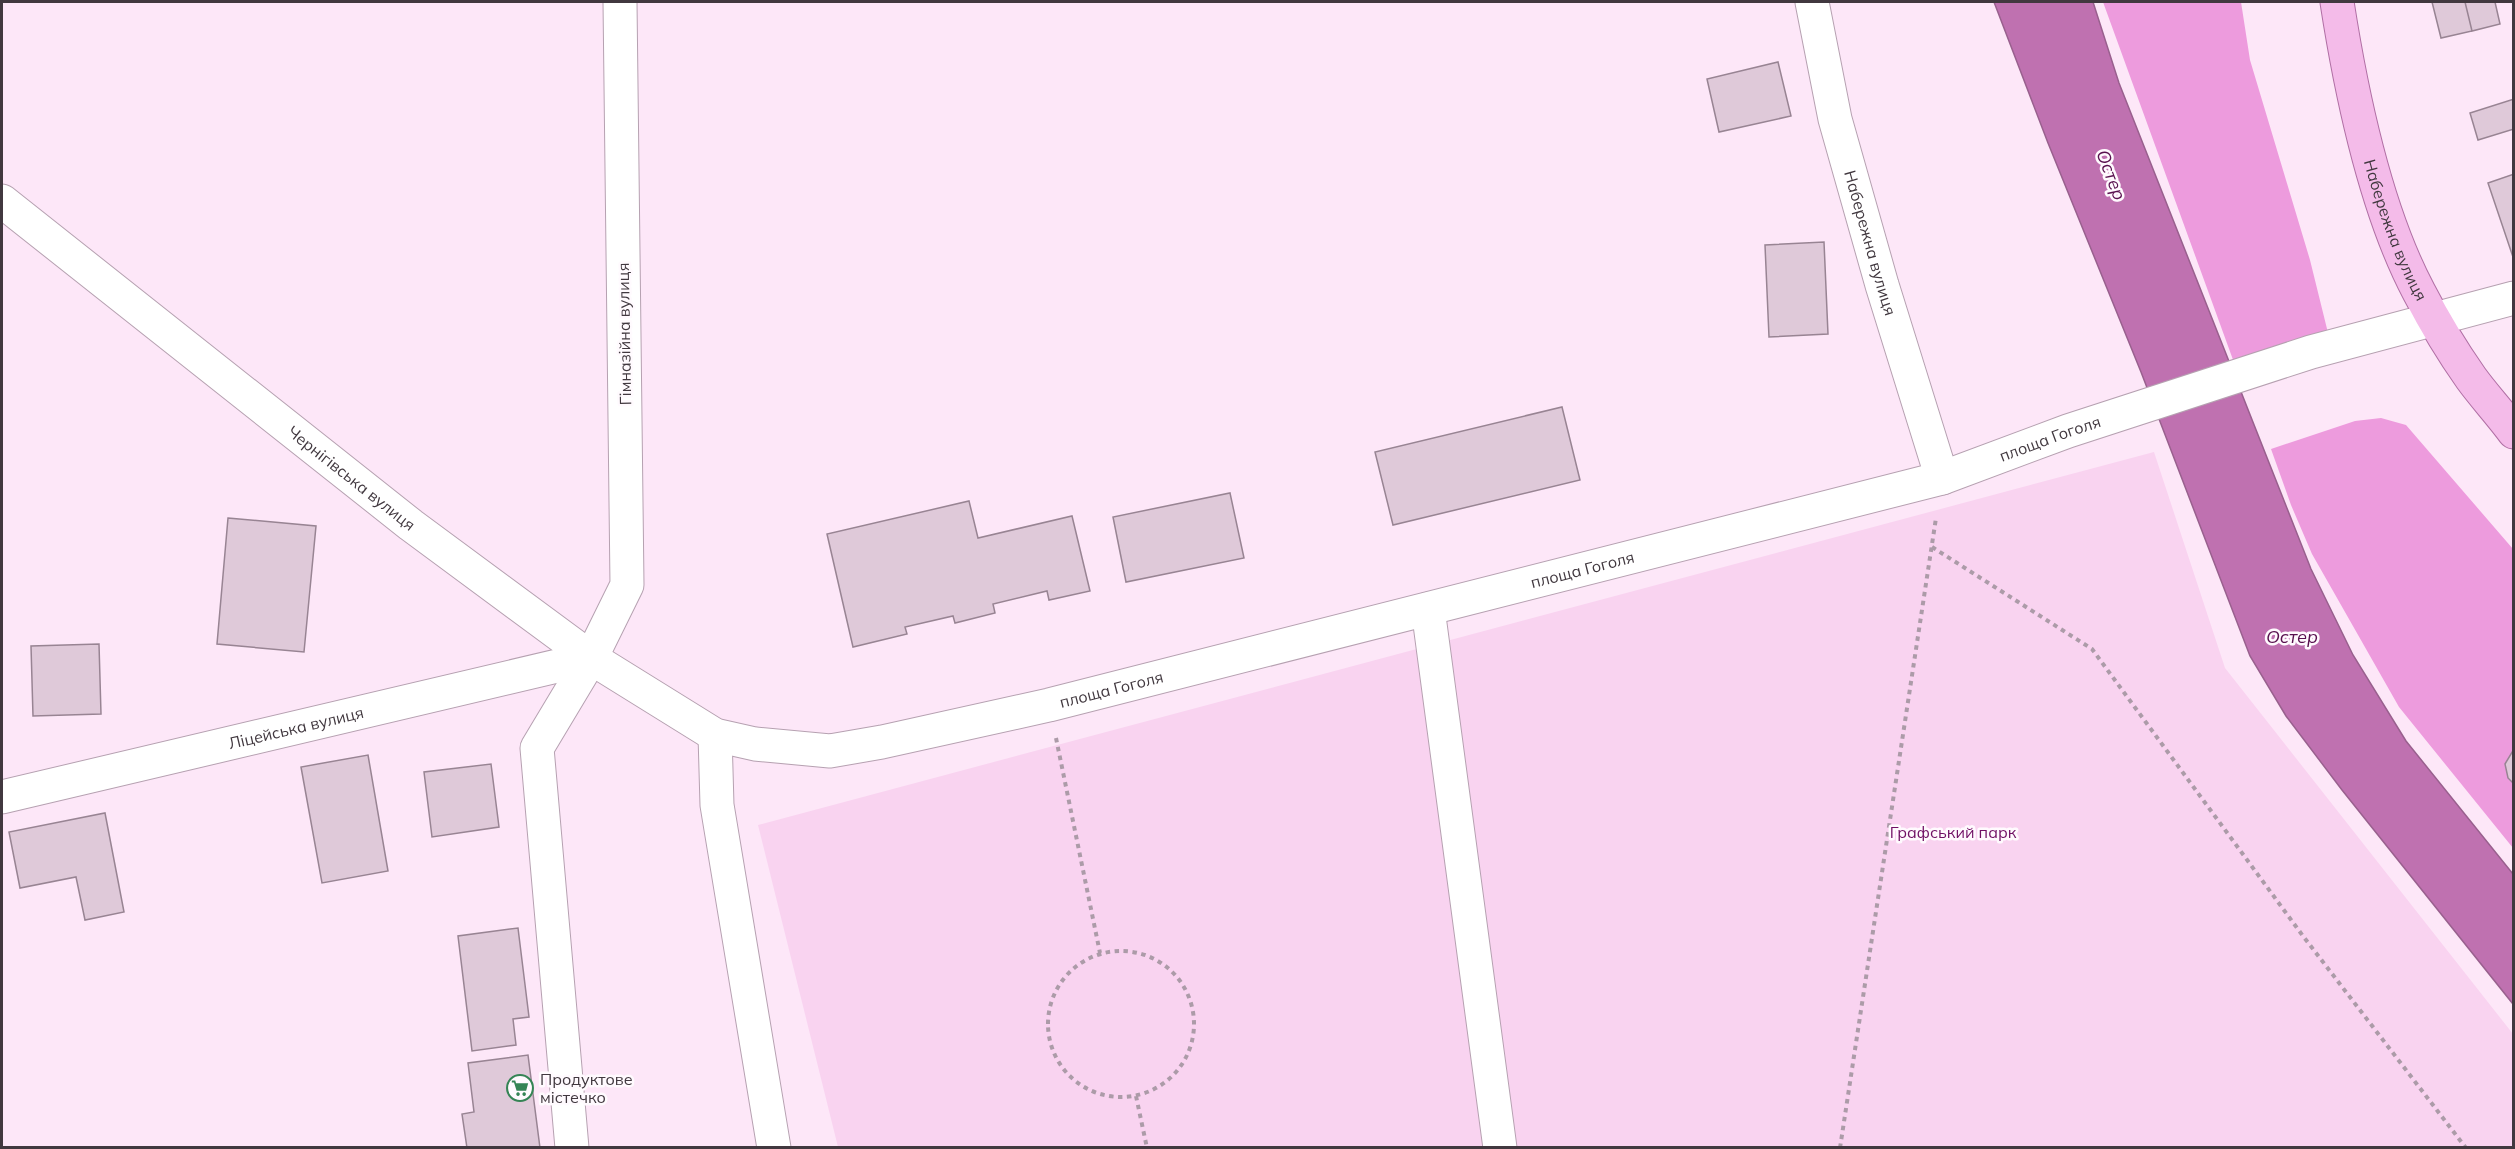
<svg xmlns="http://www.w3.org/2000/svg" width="2515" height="1149" font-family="Mulish,sans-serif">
	<rect width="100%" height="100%" fill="#fde7f8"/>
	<path fill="#f9d3f0" d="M2154,452L2225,668L2513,1034V1147H838L758,825Z"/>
	<path fill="#ed9bdd" d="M2103,2H2241L2250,60L2310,260L2330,341L2236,368Z
		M2381,418L2406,425L2513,549V848L2399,707L2312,554L2291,505L2271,449L2355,421Z"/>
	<path fill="#bf71b0" stroke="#99608e" stroke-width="1.5" d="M1994,2H2093L2119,83L2311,569L2353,655L2406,741L2513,874V1004L2342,790L2286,716L2250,656L2141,372L2048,143Z"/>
	<path fill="#dfc9d9" stroke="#988493" stroke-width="1.5" d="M2432,2H2465L2472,31L2441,38Z
		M2465,2H2495L2500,24L2472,31Z
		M1778,62L1791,116L1719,132L1707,79Z
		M2514,99V129L2478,140L2470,113Z
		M2514,174V260L2488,183Z
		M1824,242L1828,334L1769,337L1765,245Z
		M1562,407L1580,480L1393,525L1375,452Z
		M1230,493L1244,558L1126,582L1113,517Z
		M969,501L978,538L1072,516L1090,591L1049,600L1047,591L993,604L995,613L955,623L953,616L905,627L907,634L853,647L827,534Z
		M228,518L316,526L304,652L217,644Z
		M99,644L101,714L33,716L31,646Z
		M2514,749V784L2508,778L2505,764Z
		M368,755L388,871L322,883L301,767Z
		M491,764L499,827L432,837L424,772Z
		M105,813L124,912L85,920L76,877L20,888L9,832Z
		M518,928L529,1017L513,1019L516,1045L472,1051L458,936Z
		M528,1055L540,1148H467L462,1114L474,1112L468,1063Z"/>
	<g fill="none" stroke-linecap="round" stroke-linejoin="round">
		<defs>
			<g id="minor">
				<path id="s1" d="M1812,2L1835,119L1882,285L1942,478"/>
				<path id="s2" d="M2,201L411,525L591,658L715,735L755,744L830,751L882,742L1049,705L1942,478L2068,431L2311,352L2514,298"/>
				<path d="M1428,609L1500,1148"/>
				<path d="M715,735L717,805L774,1148"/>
				<path id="s3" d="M2,797L591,658"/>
				<path d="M572,1148L537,748L591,658L627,585L620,2"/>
			</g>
			<g id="major">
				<path id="s4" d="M2337,2C2351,92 2376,211 2419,292C2434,321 2452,351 2471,378C2484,396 2500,413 2514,432"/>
			</g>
		</defs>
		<use href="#minor" stroke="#b6a1b1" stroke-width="35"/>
		<use href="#major" stroke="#b06fa4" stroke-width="35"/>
		<path stroke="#ac9ba8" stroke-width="4" stroke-dasharray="4.5 4.5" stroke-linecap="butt" d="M1932,547L2092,649L2303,936L2466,1148
			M1056,738L1100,953
			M1048 1024a73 73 0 1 1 146 0a73 73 0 1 1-146 0Z
			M1136,1096L1147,1148
			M1840,1148L1936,518"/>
		<use href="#minor" stroke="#fff" stroke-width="33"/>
		<use href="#major" stroke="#f4bbe9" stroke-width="33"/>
	</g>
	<defs>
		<symbol id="supermarket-ring" viewBox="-11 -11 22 22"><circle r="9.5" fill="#fffafe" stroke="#358455" stroke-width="1.5"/><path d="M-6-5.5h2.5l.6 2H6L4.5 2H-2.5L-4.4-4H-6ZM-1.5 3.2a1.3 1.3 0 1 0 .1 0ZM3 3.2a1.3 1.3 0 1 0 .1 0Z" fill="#358455"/></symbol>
	</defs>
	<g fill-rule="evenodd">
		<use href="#supermarket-ring" x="505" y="1073" width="30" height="30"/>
	</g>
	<g text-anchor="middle" stroke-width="5" stroke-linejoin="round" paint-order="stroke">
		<g font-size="16" fill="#41383f" stroke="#fffafe">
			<text dy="6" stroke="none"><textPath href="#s4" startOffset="236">Набережна вулиця</textPath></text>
			<text dy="6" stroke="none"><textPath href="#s1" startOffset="248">Набережна вулиця</textPath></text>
			<text transform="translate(624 334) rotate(-91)" y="6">Гімназійна вулиця</text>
			<text dy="6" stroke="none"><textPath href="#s2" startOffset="2268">площа Гоголя</textPath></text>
			<text dy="6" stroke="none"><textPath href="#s2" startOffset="446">Чернігівська вулиця</textPath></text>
			<text dy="6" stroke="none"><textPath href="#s2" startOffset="1782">площа Гоголя</textPath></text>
			<text dy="6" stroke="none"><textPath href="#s2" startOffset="1296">площа Гоголя</textPath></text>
			<text dy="6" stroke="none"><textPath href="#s3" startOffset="302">Ліцейська вулиця</textPath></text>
		</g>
		<g font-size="16" fill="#700f64" stroke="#fffafe">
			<text x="1953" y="838">Графський парк</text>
		</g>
		<g font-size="16" fill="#41383f" stroke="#fffafe" text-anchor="start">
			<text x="540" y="1085">Продуктове<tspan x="540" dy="18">містечко</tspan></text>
		</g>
		<g font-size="18" font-style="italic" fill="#59114f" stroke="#fffafe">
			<text transform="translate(2111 175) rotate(69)" y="6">Остер</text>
			<text x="2292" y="643">Остер</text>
		</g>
	</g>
	<rect width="2515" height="1149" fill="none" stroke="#41383f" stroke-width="6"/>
</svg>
